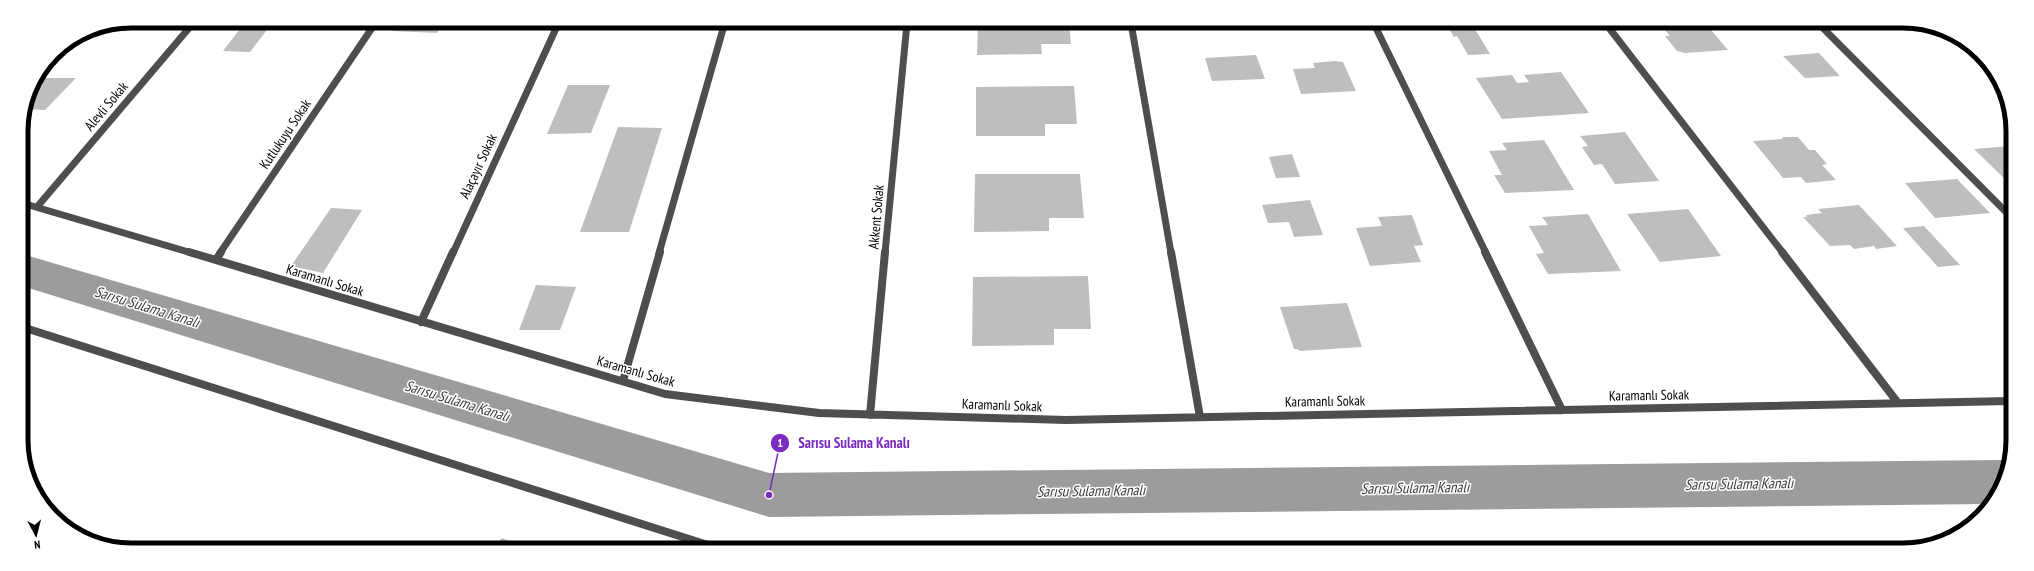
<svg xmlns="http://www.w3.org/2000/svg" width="2034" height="571" font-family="'PT Sans Narrow',sans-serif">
	<rect width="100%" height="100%" fill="#fff"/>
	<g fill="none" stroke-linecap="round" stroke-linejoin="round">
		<path fill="#9c9c9c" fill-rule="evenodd" d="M22,254L769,473L2001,460L2009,463V468L1987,504L769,517L22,286Z"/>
	</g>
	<path fill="#bebebe" d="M398,22H443L437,33L392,31Z
		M978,23H1069L1071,44H1041L1042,54L977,55Z
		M1280,23H1321L1322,26L1282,28Z
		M1449,24H1472L1490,54L1468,55L1457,36L1454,37L1448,27H1451Z
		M1660,24H1706L1728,50L1685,53L1677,51L1665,36H1670Z
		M243,25L270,26L250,52L223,51Z
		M1819,53L1840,76L1805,78L1783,56Z
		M1256,55L1265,79L1212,81L1205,58Z
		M1335,61L1343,62L1356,91L1301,94L1293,69L1315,68L1313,63Z
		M1561,72L1589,113L1502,119L1476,78L1512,75L1517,83L1529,82L1524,75Z
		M37,78H76L45,110L25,109L29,89Z
		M568,85H610L591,133L547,134Z
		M1074,86L1077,124H1045V136H976V87Z
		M618,127L662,128L629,232H580Z
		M1625,132L1659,181L1615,184L1602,164L1594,165L1582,147L1588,146L1580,136Z
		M1783,137H1798L1809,150H1815L1827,164L1822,165L1836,180L1806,183L1801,177L1783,178L1753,141L1782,139Z
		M1544,140L1574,190L1505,193L1494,175H1502L1489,151L1507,150L1502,143Z
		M2011,146V185L1974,149Z
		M1292,154L1300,177L1276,178L1269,157Z
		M975,174H1080L1084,218H1049V231L974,232Z
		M1957,179L1990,213L1935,218L1905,183Z
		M1310,200L1323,235L1294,237L1289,222L1268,223L1262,205Z
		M1859,205L1897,246L1876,249L1874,246L1854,249L1850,245L1830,246L1803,217H1807L1806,215L1822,213L1818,209Z
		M331,208L362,210L323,273L291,266Z
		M1688,209L1721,256L1660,262L1627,214Z
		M1588,214L1621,271L1548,274L1536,254L1544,253L1529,226L1548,225L1542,217Z
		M1412,215L1423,245L1414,246L1421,262L1370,266L1356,228L1382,226L1378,217Z
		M1924,226L1960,265L1938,267L1903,228Z
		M1088,276L1091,329H1054V345L972,346L973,277Z
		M536,285L576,287L560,330H519Z
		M1347,303L1362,347L1300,351L1298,349H1294L1280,307Z
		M502,538L524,547H494Z"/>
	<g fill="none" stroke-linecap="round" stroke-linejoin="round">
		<path stroke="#4e4e4e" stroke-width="7" d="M1131,23L1171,253
			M1374,24L1486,253
			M1606,24L1783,253
			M1819,24L2010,216
			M22,203L192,253
			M37,207L195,21
			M220,253L376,22
			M453,253L559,22
			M659,253L725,22
			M885,253L907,23"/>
		<path stroke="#4e4e4e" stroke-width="8" d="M189,252L665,394L819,413L1066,420L2010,401
			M1171,252L1200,417
			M1485,252L1562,410
			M1782,252L1898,403
			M216,260L221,252
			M421,322L453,252
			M22,327L711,546L764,548
			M623,381L660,252
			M870,415L885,252"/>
	</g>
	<g text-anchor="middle" stroke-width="3" stroke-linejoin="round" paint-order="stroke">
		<g font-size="14" fill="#000" stroke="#fff">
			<text transform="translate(106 106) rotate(-50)" y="5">Alevli Sokak</text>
			<text transform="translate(285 134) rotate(-56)" y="5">Kutlukuyu Sokak</text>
			<text transform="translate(478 166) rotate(-65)" y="5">Alaçayır Sokak</text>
			<text transform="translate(876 217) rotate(-85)" y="5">Akkent Sokak</text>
			<text transform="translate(325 280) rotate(17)" y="5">Karamanlı Sokak</text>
			<text transform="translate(636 371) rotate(16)" y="5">Karamanlı Sokak</text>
			<text transform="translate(1649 395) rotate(-1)" y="5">Karamanlı Sokak</text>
			<text transform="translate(1325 401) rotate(-1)" y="5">Karamanlı Sokak</text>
			<text transform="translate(1002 405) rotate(2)" y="5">Karamanlı Sokak</text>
		</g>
		<g font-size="15" font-style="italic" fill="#3d3d3d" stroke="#fff">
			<text transform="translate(147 307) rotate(17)" y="5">Sarısu Sulama Kanalı</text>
			<text transform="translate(457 401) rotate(17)" y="5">Sarısu Sulama Kanalı</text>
			<text transform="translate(1739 484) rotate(-1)" y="5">Sarısu Sulama Kanalı</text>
			<text transform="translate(1415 488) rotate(-1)" y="5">Sarısu Sulama Kanalı</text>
			<text transform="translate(1091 491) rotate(-1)" y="5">Sarısu Sulama Kanalı</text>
		</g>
	</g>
	<path d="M0 0H2034V571H0ZM131 28H1903A103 103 0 0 1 2006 131V440A103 103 0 0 1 1903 543H131A103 103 0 0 1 28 440V131A103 103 0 0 1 131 28Z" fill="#fff" fill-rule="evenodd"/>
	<path fill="none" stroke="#000" stroke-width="5" d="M131 28H1903A103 103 0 0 1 2006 131V440A103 103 0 0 1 1903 543H131A103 103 0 0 1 28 440V131A103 103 0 0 1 131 28Z"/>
	<path fill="none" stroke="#7b2cbf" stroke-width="1.5" d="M769 495L780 443"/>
	<g fill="#7b2cbf" stroke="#fff" stroke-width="1.5">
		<circle cx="769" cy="495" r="4"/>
		<circle cx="780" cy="443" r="10"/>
	</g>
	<g font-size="12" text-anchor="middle" font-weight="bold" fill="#fff">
		<text x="780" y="447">1</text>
	</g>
	<g font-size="15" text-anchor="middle" font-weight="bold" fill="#7b2cbf" stroke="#fff" stroke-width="3" stroke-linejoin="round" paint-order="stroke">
		<text x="854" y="448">Sarısu Sulama Kanalı</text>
	</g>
	<g transform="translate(36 535) rotate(173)" stroke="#ffffff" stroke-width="3" paint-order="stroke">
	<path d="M0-3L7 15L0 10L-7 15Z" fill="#000000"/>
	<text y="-6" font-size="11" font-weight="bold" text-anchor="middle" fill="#000000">N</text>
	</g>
</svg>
